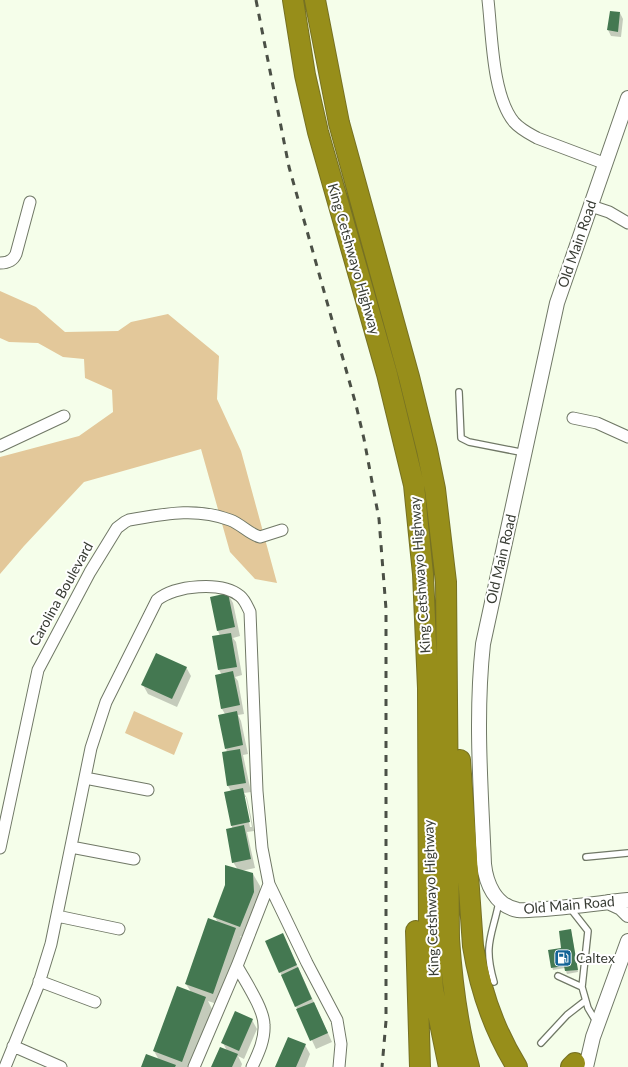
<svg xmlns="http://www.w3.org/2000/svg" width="628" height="1067" font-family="Lato,sans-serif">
	<rect width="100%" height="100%" fill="#f5feea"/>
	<path fill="#e3c89a" d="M0,291L36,307L65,332L118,331L131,322L168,314L219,356L217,399L241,451L277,583L255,579L230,552L201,449L84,482L24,546L0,574V457L79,436L113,412L112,390L85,378L84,359L63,357L38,343L9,342L0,338Z
		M134,711L183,733L174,755L125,733Z"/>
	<path fill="#0003" fill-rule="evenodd" d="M620,13L623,19L621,37L611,36L608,30Z
		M228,594L233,603L240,636L233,638L236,642L242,675L235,677L238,681L244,714L238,715L241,721L248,754L243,755L251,792L244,793L247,798L254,831L247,832L255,868L241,871L253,874L260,886V904L247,939L240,936L243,941L220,1005L208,1001L212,1009L191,1067H142L159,1060L154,1051L191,992L186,984L218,923L215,917L238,870L233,862L231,791L228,786L225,714L222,709V675L219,670L220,636L218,631L211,598ZM244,797H246L252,827H250Z
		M186,667L191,676L177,707L148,694L143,685Z
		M571,930L578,972L567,974L565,968L553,970L552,967Z
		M287,943L332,1042L316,1049L280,972Z
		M252,1020L257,1029L244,1059L238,1056L242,1064L241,1067H213L227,1051L223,1043Z
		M305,1045L310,1054L305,1067H276Z"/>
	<path fill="#447851" d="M610,11L620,12L618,32L607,30Z
		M228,593L235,627L217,631L210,597Z
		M231,633L237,667L218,670L212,636Z
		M156,653L187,667L172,699L141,685Z
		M233,671L240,705L221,709L215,675Z
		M237,711L243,745L225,749L218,715Z
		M240,749L246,783L227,786L222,752Z
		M243,788L250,822L231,826L224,792Z
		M244,825L251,859L232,863L226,829Z
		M225,865L253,873L254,892L240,927L213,917L225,885Z
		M208,918L236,928L213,994L185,984Z
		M571,929L578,970L565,971L564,966L551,968L548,950L561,948L559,931Z
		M283,933L297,965L279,973L265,941Z
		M298,967L312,999L295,1007L281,975Z
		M177,986L206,997L182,1062L153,1051Z
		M314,1002L328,1033L310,1041L296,1009Z
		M235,1011L253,1019L239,1051L221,1043Z
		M288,1037L306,1044L296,1067H275Z
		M220,1047L238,1054L232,1067H211Z
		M146,1054L176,1065L175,1067H141Z"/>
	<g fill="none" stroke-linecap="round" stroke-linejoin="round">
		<defs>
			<path id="service" d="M459,392L461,438L469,442L525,453
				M586,857L628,853
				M570,908L588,931L582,987
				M558,976L582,987L588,1008L597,1023
				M494,982C483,944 492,937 499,902
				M541,1043L567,1015L585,1001"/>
			<path id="minor" d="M488,0C492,34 492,95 514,122C520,129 528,133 537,138L606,164
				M591,206L609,212L628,223
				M0,263C7,263 13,261 16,254L30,202
				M573,418L597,423L628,437
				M0,446L64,416
				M85,778L148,790
				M71,847L134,859
				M0,848L38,670L90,572L117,528L125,522L129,520C164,514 196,507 230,520C241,524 249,534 260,537L282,530
				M57,916L119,929
				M237,966C245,981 264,1009 264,1025C265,1040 258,1054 252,1067
				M39,981L95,1002
				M13,1046L61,1067
				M5,1067L38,986L51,944L91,748L106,702L157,600C175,585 222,581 240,596C245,600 247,606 250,612L257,791L262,848L269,884L307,963L337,1020L341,1044L339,1067
				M194,1067L237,966L269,884"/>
			<path id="tertiary" d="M628,98L557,303L483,644C475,717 481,791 484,864C486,883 495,906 518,910C527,911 537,909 545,909C573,907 600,903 628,900
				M608,902L621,908L628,915
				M586,1067L593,1037L628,941"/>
			<path id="motorway" d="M293,0L305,75L318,132L387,374L414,485L423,574L428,688L429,938L433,989L449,1067
				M315,0L339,123L409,377L427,450L435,489L446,582L449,939C452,982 457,1025 469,1067
				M460,760L473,946C480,989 494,1030 517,1067
				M416,931L420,1067
				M571,1067L575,1063"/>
		</defs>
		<use href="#service" stroke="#707866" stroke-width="8"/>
		<use href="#minor" stroke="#707866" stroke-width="13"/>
		<use href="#tertiary" stroke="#707866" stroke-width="16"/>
		<use href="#motorway" stroke="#767123" stroke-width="22"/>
		<use href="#service" stroke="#fff" stroke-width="5.5"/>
		<use href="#minor" stroke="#fff" stroke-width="11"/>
		<use href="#tertiary" stroke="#fff" stroke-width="14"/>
		<use href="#motorway" stroke="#978e1a" stroke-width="20"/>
		<path stroke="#4b5046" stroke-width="3" stroke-dasharray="7 7" stroke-linecap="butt" d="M256,0L289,167L356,405L364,439L379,519L386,609V1021L382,1067"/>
	</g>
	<defs>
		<symbol id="fuel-square" viewBox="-11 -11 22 22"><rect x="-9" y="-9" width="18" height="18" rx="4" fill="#146496" stroke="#fff"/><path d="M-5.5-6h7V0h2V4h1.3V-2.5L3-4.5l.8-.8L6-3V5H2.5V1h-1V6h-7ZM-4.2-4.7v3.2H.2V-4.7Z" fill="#fff"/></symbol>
	</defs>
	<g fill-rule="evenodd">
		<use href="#fuel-square" x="553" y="948" width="20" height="20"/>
	</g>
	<g text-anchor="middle" stroke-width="4" stroke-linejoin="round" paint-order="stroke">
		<g font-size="14" fill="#383c34" stroke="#fff">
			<text transform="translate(577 244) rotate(-71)" y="5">Old Main Road</text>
			<text transform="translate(354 259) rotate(74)" y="5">King Cetshwayo Highway</text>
			<text transform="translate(501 559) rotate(-77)" y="5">Old Main Road</text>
			<text transform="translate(420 575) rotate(-94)" y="5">King Cetshwayo Highway</text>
			<text transform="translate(61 594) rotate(-61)" y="5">Carolina Boulevard</text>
			<text transform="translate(431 898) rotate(-92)" y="5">King Cetshwayo Highway</text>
			<text transform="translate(569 905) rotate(-5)" y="5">Old Main Road</text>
		</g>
		<g font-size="14" fill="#383c34" stroke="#fff" text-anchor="start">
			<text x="576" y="963">Caltex</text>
		</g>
	</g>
</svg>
